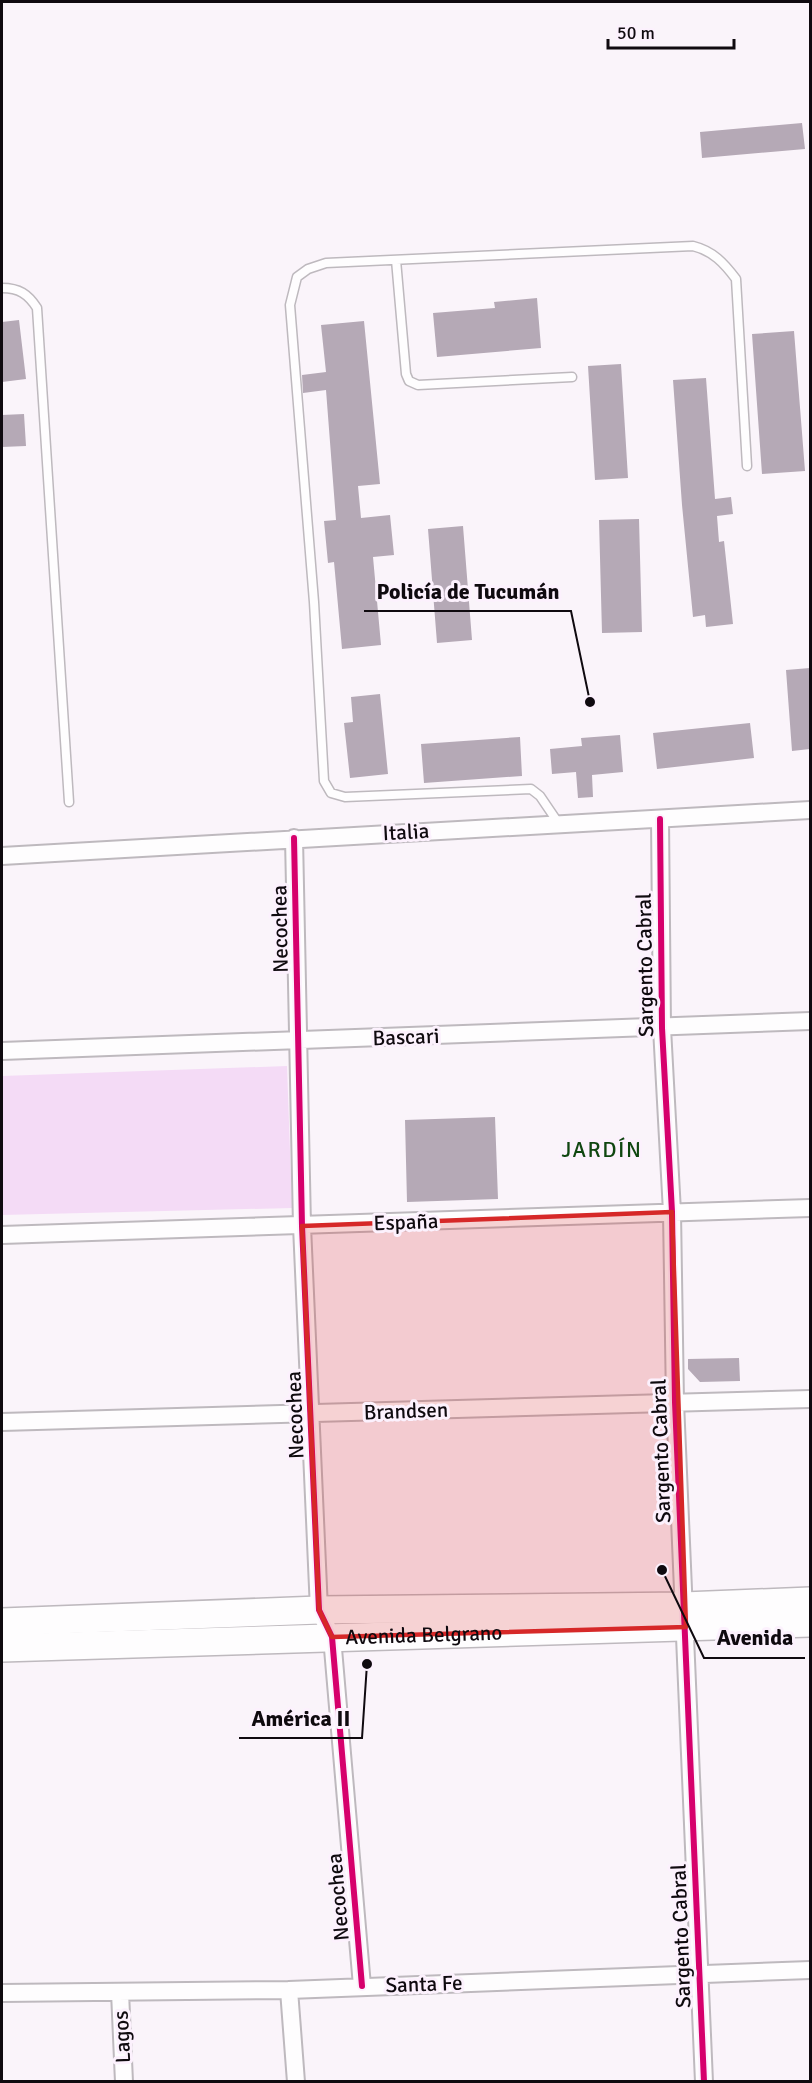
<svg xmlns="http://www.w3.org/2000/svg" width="812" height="2083" font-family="Signika,sans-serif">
	<rect width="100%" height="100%" fill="#faf4fa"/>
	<path fill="#f4dbf6" d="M287,1066L292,1208L2,1215V1076Z"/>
	<path fill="#b5a9b6" d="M802,123L805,149L702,158L700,132Z
		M537,298L541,348L437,357L433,313L495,308L494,302Z
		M19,320L26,379L2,382V322Z
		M364,321L380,484L358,486L361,518L390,515L394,555L373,557L381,645L342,649L334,562L328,563L324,521L336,520L326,390L303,393L302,375L326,372L321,325Z
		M794,331L805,471L762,474L752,334Z
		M621,364L628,478L595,480L588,366Z
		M706,378L715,499L731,497L733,514L717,516L719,542L724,541L733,624L706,627L705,615L693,617L682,505L673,380Z
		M24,414L26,446L2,447V415Z
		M639,519L642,632L602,633L599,520Z
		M463,526L472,640L437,643L428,529Z
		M810,668V749L792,751L786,670Z
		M380,694L388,774L350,778L344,723L353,722L351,697Z
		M750,723L754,758L657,769L653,733Z
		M620,735L623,772L592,775L593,797L578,798L576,772L552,774L550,749L582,746L581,738Z
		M520,737L522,776L424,783L421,744Z
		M495,1117L498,1199L407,1202L405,1120Z
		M739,1358L740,1381L700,1382L688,1369V1359Z"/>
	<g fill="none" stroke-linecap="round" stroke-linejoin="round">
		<defs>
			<path id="service" d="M396,260L406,374L409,381L418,385L572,377
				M2,288C19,288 28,294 37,308L69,802
				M559,824L540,796L531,789L345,797L331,793L324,781L314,602L290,305L297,277L308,269L326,263L693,246C713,251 724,263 736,279L747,466"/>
			<path id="minor" d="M660,819L662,1028L672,1212L675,1402L704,2082
				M294,838L302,1226L319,1610L332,1637L362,1986
				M2,856L810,810
				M2,1051L810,1021
				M2,1235L810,1208
				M2,1422L810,1399
				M289,1990L296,2082
				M120,1992L124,2082
				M2,1993L289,1990L810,1970"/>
			<g id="primary">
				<path d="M2,1622L319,1610L684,1606L810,1601"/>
				<path id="s1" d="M2,1648L810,1623"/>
			</g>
		</defs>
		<use href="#service" stroke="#beb9be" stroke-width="11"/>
		<use href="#minor" stroke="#beb9be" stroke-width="20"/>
		<use href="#primary" stroke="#beb9be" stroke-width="30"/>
		<use href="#service" stroke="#fefdfe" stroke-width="8"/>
		<use href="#minor" stroke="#fefdfe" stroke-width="16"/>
		<use href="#primary" stroke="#fefdfe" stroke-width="27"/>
		<defs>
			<path id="cycleway" d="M660,819L662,1028L672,1212L675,1402L704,2082
				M294,838L302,1226L319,1610L332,1637L362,1986"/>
		</defs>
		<use href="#cycleway" stroke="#fcf1fd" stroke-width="10"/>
		<use href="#cycleway" stroke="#d6006c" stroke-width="6"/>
	</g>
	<path fill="#d62828" fill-opacity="0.2" stroke="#d62828" stroke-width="4.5" stroke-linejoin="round" d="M672,1212L686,1627L332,1637L319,1610L302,1226Z"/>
	<g text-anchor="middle" stroke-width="6" stroke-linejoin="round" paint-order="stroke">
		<g font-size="21" fill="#0f0a0f" stroke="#fcf1fd">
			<text transform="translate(406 832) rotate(-3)" y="7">Italia</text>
			<text transform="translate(280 929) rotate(-91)" y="7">Necochea</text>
			<text transform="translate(645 965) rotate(-91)" y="7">Sargento Cabral</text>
			<text transform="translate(406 1037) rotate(-2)" y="7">Bascari</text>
			<text transform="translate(406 1222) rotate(-2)" y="7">España</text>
			<text transform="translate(406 1411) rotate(-2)" y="7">Brandsen</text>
			<text transform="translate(295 1415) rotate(-92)" y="7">Necochea</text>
			<text transform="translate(661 1451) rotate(-92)" y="7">Sargento Cabral</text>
			<text dy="7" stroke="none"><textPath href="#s1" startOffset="422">Avenida Belgrano</textPath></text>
			<text transform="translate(338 1897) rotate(-95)" y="7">Necochea</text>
			<text transform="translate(681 1936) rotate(-92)" y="7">Sargento Cabral</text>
			<text transform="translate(424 1984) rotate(-2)" y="7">Santa Fe</text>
			<text transform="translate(122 2037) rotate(-93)" y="7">Lagos</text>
		</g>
		<g font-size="22" letter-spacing="1.5" fill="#104611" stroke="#fcf1fd">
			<text x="602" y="1157">JARDÍN</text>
		</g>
	</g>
	<path fill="none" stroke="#0f0a0f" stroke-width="2" d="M590 702L571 611H364M662 1570L704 1658H805M367 1664L362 1738H239"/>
	<g fill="#0f0a0f" stroke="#fcf1fd" stroke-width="2">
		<circle cx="590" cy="702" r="6"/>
		<circle cx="662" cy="1570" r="6"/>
		<circle cx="367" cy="1664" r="6"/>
	</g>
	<g font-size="22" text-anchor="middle" font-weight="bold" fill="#0f0a0f" stroke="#fcf1fd" stroke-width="6" stroke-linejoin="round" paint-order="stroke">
		<text x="468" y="599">Policía de Tucumán</text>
		<text x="755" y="1645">Avenida</text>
		<text x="301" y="1726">América II</text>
	</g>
	<rect width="812" height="2083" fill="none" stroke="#0f0a0f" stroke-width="6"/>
	<path d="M608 39v9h126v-9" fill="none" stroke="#0f0a0f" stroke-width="3"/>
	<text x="617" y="39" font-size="18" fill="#0f0a0f" stroke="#fcf1fd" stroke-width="4.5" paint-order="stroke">50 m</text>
</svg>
